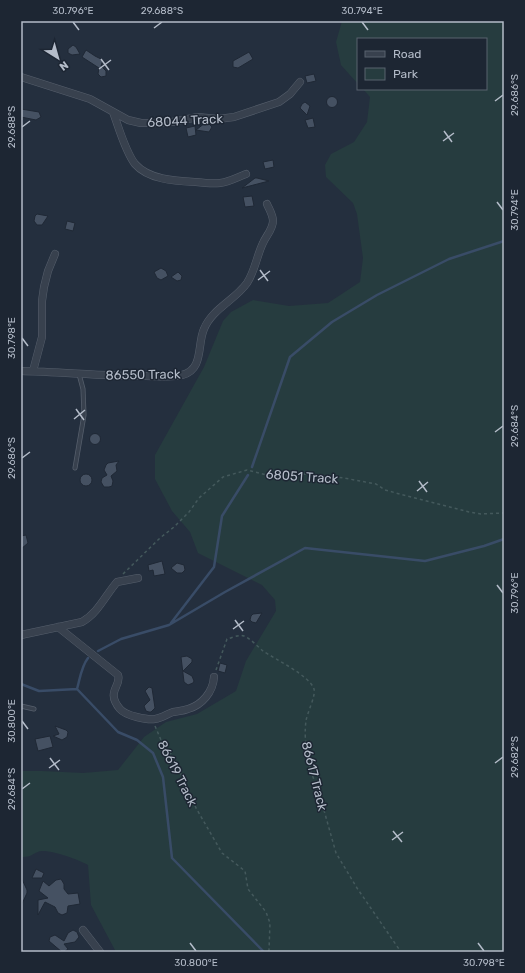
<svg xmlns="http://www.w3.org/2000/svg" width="525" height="973" font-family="Rubik,sans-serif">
	<rect width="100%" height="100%" fill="#242f3e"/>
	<path fill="#263c3f" d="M342,21H504V952H116L91,905L88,865C77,859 54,851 42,851C35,851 32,858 21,857V771H42L83,773L118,770L144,737L166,722L197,714L236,691L246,661L276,611L275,600L262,585L198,553L190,532L172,511L155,479V455L204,367L223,321L231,312L253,300L289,306L328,303L360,282L363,258L357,214L353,203L326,177L325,165L331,154L354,142L367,122L370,97L363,89H486V39H358V84L341,65L336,42Z"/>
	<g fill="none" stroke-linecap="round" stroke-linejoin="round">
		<path stroke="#394c67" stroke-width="2.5" d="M252,467L290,357L332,322L377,295L449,259L504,241
			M171,623L214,567L222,516L248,475
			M98,651L121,639L169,625L225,592L305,548L425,561L484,546L504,539
			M21,684L39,691L77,689C80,679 81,667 88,658
			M77,689L118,732L137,740L153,753L163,777L172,858L264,952"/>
	</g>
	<path fill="#455162" stroke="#1f2835" d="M73,45L76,47L80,54L72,55L68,53V49Z
		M86,50L95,56L103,60L101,66L106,71V76L101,77L98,74L99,68L82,57Z
		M249,52L253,59L238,68L233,67V61Z
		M314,74L316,81L307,83L305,76Z
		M326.5 102a5.5 5.5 0 1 1 11 0a5.5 5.5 0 1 1-11 0Z
		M305,102L310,106L307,115L300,108L302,104Z
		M21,109L39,112L41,117L36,120L21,117Z
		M313,118L315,127L308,128L305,120Z
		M205,123L209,124L212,127L209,132L196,130Z
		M195,126L196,135L188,137L186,128Z
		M273,160L274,167L265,169L263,162Z
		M255,178H257L269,181L242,188Z
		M252,196L254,206L245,207L243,197Z
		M37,214L48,216L42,225H37L34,221L35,216Z
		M67,221L75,223L73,231L65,229Z
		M161,268L166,271L168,276L161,280L157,278L154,272Z
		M178,272L182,276L181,280L177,281L171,277Z
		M89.5 439a5.5 5.5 0 1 1 11 0a5.5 5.5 0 1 1-11 0Z
		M119,461L116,465L117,471L111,476L113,481L112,486L109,487H104L101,482L102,478L107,475L104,470L106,465L108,463Z
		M80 480a6 6 0 1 1 12 0a6 6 0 1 1-12 0Z
		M26,535L28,543L21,549V536Z
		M162,561L165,574L154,576L153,570L149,571L148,565Z
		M177,563L184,565L185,570L182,573H177L171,568Z
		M262,613L256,623L252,622L250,620L251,616L253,614Z
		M187,656L192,659V662L183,671L192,676L194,681L193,683L188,685L184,682L181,657Z
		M220,663L227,665L225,673L218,671Z
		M149,687L152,688L155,708L151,712H149L146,711L144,706L150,700L145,691Z
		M55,726L66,730L68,732L67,737L62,740L53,736L59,734Z
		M50,736L53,747L38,751L35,739Z
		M36,869L44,873L42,878H32Z
		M21,877L27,890V893L21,906Z
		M61,879L64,884V889L68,894L78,893L80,904L68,906L67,913L62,915L58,913L55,907L45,902L38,915V900L48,898L39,891L43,881L49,886L56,880Z
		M73,930L77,932L79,937L75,942L64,944L68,949L64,952H62L49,941L50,937L55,935L64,941L68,933Z"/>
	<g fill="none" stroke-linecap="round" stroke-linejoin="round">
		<defs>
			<path id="lane" d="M75,468L84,415L83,389L79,374
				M21,706L34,709"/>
			<path id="street" d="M21,77L90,99L128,120L141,123H153L172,122L198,117L218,119L234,117L279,102L290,94L300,82
				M113,112C119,128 125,151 135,164C149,180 176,181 196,182C204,183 212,184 220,183C229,182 238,177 246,174
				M21,371C63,372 104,376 146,376C158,376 171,378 182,375C204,370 197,344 204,329C212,309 235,300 247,283C255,271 257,255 263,243C266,236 273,229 273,221C273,215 269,209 267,204
				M33,371L42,337V301L44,287L48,271L55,254
				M58,627L118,675C122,686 105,691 120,709C126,716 147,720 155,719C162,718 167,714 173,712C178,711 183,711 188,709C202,705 213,692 214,677
				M21,635L82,622C98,613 105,596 117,582L138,578
				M83,930L100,952"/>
		</defs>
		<use href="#lane" stroke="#565f6c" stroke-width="5"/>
		<use href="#street" stroke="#565f6c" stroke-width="8"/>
		<path stroke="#44595c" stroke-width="1.5" stroke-dasharray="3 3" stroke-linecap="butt" d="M123,574L160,538L174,527L189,512L199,498L223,477L247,470L267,475H290L303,474L344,478L376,484L385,490L396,493L469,512L481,514L504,513
			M216,670L227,639C232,638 239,634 244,636C251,639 257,646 263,651C275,659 310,676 314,689C316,696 307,713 306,721C303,741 309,771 318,789L336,853L357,888L401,952
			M155,726L164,747L171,754L177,765L196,808L222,853L245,871L248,889L266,912L270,923L269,950L268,952"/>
		<use href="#lane" stroke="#38414e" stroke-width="3.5"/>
		<use href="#street" stroke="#38414e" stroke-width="7"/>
	</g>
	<path fill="none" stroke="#b4bcc9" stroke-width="1.5" d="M73,22L79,30M362,22L368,30M154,28L162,22M101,59L109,70M99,69L111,60M495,101L503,95M22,127L30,121M444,131L452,142M443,141L454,133M497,202L503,210M260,270L268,281M258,280L270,271M22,338L28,346M76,409L84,420M74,419L85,410M495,432L503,426M22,458L30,452M419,481L427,492M417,491L428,482M497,585L503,593M235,620L243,631M233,629L244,621M22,721L28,729M50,758L59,770M495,763L503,757M49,768L60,760M22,789L30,783M393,831L402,842M392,840L403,832M190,943L196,951M478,943L484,951"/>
	<g text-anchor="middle" stroke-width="3" stroke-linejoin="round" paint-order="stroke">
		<g font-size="13" fill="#b4bcc9" stroke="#1d2633">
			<text transform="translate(185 120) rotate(-3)" y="5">68044 Track</text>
			<text transform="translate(143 374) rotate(-1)" y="5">86550 Track</text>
			<text transform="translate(302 476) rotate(4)" y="5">68051 Track</text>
			<text transform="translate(178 773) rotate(63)" y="5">86619 Track</text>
			<text transform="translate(315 776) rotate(76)" y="5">86617 Track</text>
		</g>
	</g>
	<rect width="525" height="973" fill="none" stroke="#1d2633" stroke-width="44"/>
	<rect x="357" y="38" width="130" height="52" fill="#1d2633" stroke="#59626f"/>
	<rect x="365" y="51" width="20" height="6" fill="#38414e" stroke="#59626f"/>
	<text x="393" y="58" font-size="12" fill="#b4bcc9">Road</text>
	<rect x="365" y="68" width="20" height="12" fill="#263c3f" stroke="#59626f"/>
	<text x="393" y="78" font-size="12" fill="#b4bcc9">Park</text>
	<g transform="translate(58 58) rotate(143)" stroke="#1d2633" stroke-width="3" paint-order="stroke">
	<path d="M0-3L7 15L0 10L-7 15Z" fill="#b4bcc9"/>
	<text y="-6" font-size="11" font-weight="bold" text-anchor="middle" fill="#b4bcc9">N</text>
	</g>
	<rect x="22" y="22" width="481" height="929" fill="none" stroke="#b4bcc9" stroke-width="1.5"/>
	<g font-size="10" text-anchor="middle" fill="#b4bcc9">
		<text x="73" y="14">30.796°E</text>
		<text x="162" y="14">29.688°S</text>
		<text x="362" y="14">30.794°E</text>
		<text transform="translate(514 95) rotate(-90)" y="4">29.686°S</text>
		<text transform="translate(11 127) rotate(-90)" y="4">29.688°S</text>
		<text transform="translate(514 210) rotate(-90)" y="4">30.794°E</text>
		<text transform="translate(11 338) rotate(-90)" y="4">30.798°E</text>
		<text transform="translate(514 426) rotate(-90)" y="4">29.684°S</text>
		<text transform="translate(11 458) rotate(-90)" y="4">29.686°S</text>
		<text transform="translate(514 593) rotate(-90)" y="4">30.796°E</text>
		<text transform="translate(11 721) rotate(-90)" y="4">30.800°E</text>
		<text transform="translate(514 757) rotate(-90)" y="4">29.682°S</text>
		<text transform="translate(11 789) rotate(-90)" y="4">29.684°S</text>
		<text x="196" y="966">30.800°E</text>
		<text x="484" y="966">30.798°E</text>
	</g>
</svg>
